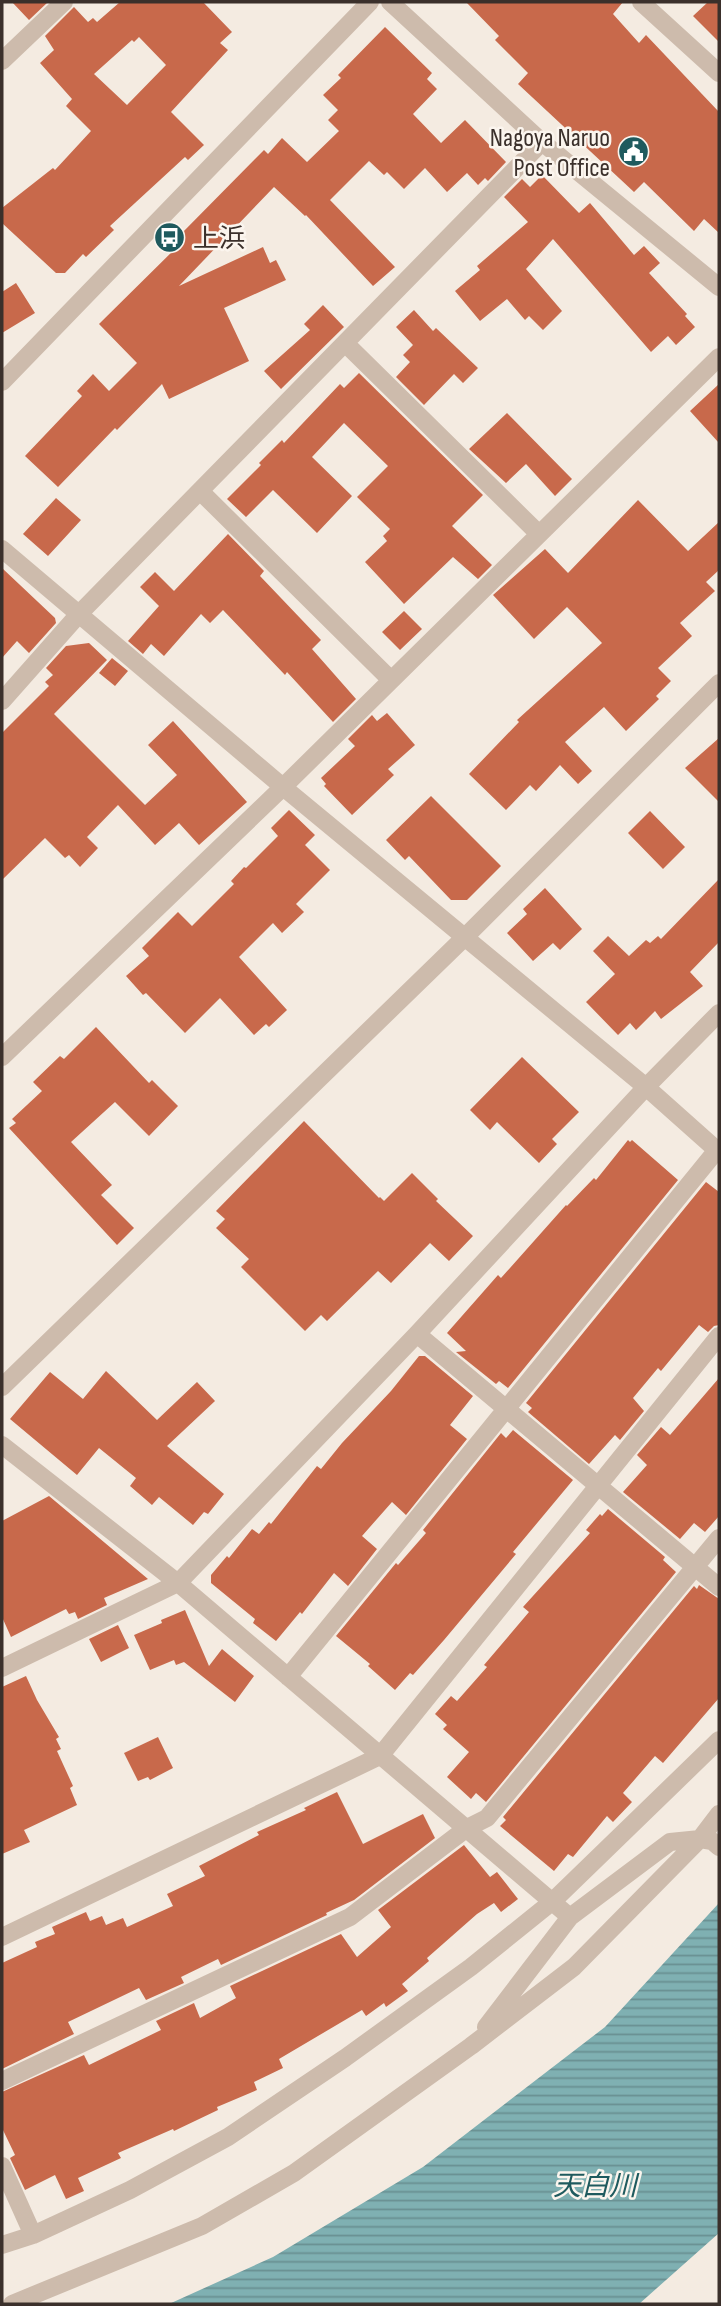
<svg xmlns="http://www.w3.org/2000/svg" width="721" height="2306" font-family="'Sofia Sans Condensed','Noto Sans JP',sans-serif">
	<defs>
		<pattern id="water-rules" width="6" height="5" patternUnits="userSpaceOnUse" patternTransform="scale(1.75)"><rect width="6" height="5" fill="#7fb0b2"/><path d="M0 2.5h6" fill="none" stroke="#699091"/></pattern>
	</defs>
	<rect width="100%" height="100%" fill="#f4ebe1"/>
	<path fill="url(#water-rules)" d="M719,1903V2233L639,2304H169L273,2257L423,2167L605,2027Z"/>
	<path fill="#c8694b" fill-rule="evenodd" d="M12,2H48L29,20Z
		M120,2H203L232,32L220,43L228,50L171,112L204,145L188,160L185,157L110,226L114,230L86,257L83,254L65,273H56L2,223V208L53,168L55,170L91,131L66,106L72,99L40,63L54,50L45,36L74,7L88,22L93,18L97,22ZM139,37L166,65L127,105L94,74L132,40L134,42Z
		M466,2H623L613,14L639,43L646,35L719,112V233L704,219L694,231L644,182L634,192L518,84L528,73L495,40L499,36Z
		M708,2H719V42L693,16Z
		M385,27L432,73L427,79L437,89L413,114L441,143L465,120L506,162L488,181L485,178L478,185L467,173L447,192L425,168L404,189L387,172L384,175L369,161L330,200L395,267L373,286L306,215L305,216L274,187L179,286L263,247L270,263L276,260L286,280L224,308L249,361L169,399L162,384L117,430L115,428L58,487L25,456L82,396L77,391L93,374L109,391L137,363L99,324L184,240L181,234L264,150L268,154L282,138L307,162L339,131L328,120L338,110L323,95L341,78L338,75Z
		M542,175L579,213L590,203L634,255L644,246L660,263L649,273L687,314L685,316L695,327L676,345L668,336L651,352L553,239L526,269L562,311L543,330L529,316L525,320L507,299L480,321L455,291L480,270L477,266L528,222L504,197L522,179L530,187Z
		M16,283L35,313L2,333V292Z
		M323,305L344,327L281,389L264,371L310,330L304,324Z
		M414,310L433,331L436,328L478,368L463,383L454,374L424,405L396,377L410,362L403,355L413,345L396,327Z
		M359,373L483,495L452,526L492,565L478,579L453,557L404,604L365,562L387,541L383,536L390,529L357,497L388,466L344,423L312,457L352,496L317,533L273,490L246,517L227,499L261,465L259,463L282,440L284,443L340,384L344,388Z
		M719,384V443L690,411Z
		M507,413L572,479L555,496L526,464L506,483L469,449Z
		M56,498L81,520L48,556L23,534Z
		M638,500L688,551L719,522V570L706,582L715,591L680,623L692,636L658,668L671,681L656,696L659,699L626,731L604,707L565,742L592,771L578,784L560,765L536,791L530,785L506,810L469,774L519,722L517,720L602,643L567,607L534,639L493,595L545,549L568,573Z
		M228,534L264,571L260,576L321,640L312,649L356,699L333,722L287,672L285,675L223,610L210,623L201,614L164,656L151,644L143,654L128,641L159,606L140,587L155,572L174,591Z
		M2,568L55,618L56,623L29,653L17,641L2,658Z
		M404,611L422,629L400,650L382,632Z
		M89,643L107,660L54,714L145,805L177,775L148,745L173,721L247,802L199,845L179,823L155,845L118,805L87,837L98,848L80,867L69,855L65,858L45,838L2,880V733L49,686L45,682L53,675L46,668L66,646Z
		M112,658L128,671L115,686L99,673Z
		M387,713L415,745L388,769L394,775L352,815L324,786L326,784L321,778L355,746L348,739L372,715L377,721Z
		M719,738V802L685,768Z
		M431,796L501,866L467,900H451L409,856L405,860L386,840Z
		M289,810L315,835L305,845L330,870L296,904L304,912L282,933L273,923L239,957L287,1010L269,1027L266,1024L254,1035L220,998L185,1033L146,993L143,995L126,976L149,956L142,948L178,912L192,926L234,884L231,881L244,867L246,868L278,836L271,828Z
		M650,811L685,847L663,869L628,833Z
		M719,879V942L690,972L703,986L661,1019L655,1011L636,1030L630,1023L618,1035L586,1002L615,974L593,951L608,936L629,956L646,940L650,943L658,936L661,939Z
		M545,888L582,929L560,950L553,943L533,961L507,933L527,914L523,909Z
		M96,1027L149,1083L152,1080L178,1106L149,1136L115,1102L71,1142L112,1185L101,1195L134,1228L117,1245L9,1128L16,1123L12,1119L42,1091L33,1082L60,1056L64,1059Z
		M522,1057L579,1112L552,1139L557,1144L539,1163L497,1122L490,1130L470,1110Z
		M304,1121L379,1198L380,1197L384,1201L412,1173L438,1199L436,1201L473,1236L449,1261L430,1243L391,1283L378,1271L327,1321L321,1315L305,1331L241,1267L249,1259L216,1228L225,1219L216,1211Z
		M628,1140L630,1142L632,1140L678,1180L508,1388L499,1381L496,1384L456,1352L466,1351L447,1333L498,1275L501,1278L566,1205L567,1206L594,1178L596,1180Z
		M706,1182L719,1192V1325L714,1326L708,1332L699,1325L661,1371L658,1368L633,1398L644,1411L620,1440L615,1435L589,1464L528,1412L532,1408L526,1403Z
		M419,1356H425L473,1396L450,1425L467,1439L406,1515L392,1502L362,1536L377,1549L348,1586L334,1573L302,1614L300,1612L276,1641L253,1623L255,1619L211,1583V1575L227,1556L229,1558L252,1529L259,1534L269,1522L271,1524L317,1466L321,1469L342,1443L391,1391Z
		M106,1371L157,1420L197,1382L215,1401L167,1446L224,1494L208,1514L204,1512L193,1525L159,1497L152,1505L130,1486L136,1478L99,1448L77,1475L10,1419L50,1372L83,1399Z
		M719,1378V1516L705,1532L694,1523L680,1539L623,1492L647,1465L637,1455L661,1427L670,1435Z
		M513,1430L573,1480L513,1552L516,1554L444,1640L413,1675L410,1673L395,1690L368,1666L370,1664L336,1636L396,1563L398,1565L426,1533L423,1530L501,1433L506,1438Z
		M49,1496L148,1579L104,1598L107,1605L78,1619L75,1612L69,1614L66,1609L11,1637L2,1617V1521Z
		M608,1509L665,1557L663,1560L676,1572L486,1802L476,1793L471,1799L447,1777L469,1752L443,1729L447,1725L435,1714L451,1696L457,1701L487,1667L484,1665L529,1612L523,1607L590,1533L586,1530L600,1514L602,1516Z
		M699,1585L719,1599V1698L663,1763L655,1756L623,1793L632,1802L613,1822L607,1816L573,1857L568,1854L554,1871L500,1826L506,1820L503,1817L694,1586L697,1589Z
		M185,1610L209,1666L222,1649L254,1676L235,1702L184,1662L176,1665L174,1660L150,1670L134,1635L162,1623L161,1620Z
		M118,1625L129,1648L101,1662L89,1639Z
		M26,1676L37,1700L59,1737L56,1739L61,1749L57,1751L73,1786L70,1788L77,1805L24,1830L30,1842L2,1854V1687Z
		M158,1737L173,1768L150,1780L148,1777L138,1781L124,1753Z
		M337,1792L363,1844L423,1814L435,1838L354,1900L326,1913L327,1915L221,1965L218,1959L181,1977L184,1983L146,2000L139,1988L68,2022L74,2034L2,2069V1963L37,1947L35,1942L55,1934L52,1927L86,1912L90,1921L102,1916L106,1925L123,1918L127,1927L173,1906L167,1894L205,1876L199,1866L259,1835L257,1832L306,1810L304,1808Z
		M464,1845L490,1877L497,1872L518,1899L501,1912L494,1903L477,1914L427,1958L429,1961L402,1984L408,1991L386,2007L384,2003L366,2016L362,2010L279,2059L283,2068L254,2082L257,2090L217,2107L218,2110L174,2131L173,2129L118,2153L121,2158L78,2178L84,2191L66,2199L55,2175L25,2190L10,2158L15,2155L2,2128V2092L84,2055L89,2065L161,2030L156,2021L194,2003L200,2018L236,1998L230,1986L341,1934L357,1957L391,1927L378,1910Z"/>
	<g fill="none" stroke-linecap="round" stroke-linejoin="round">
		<path stroke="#cdbbac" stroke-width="18" d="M390,2L542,142L719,287
			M641,2L719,73
			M2,61L64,2
			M345,343L539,534
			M2,382L370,2
			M200,491L391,680
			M2,549L283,787L646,1087L719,1152
			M2,701L79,614L542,142
			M2,1057L283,787L719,357
			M417,1334L719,1587
			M2,1387L466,936L719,683
			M2,1445L178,1583L570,1917
			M2,1668L178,1583L417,1334L646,1087L719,1013
			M288,1677L717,1150
			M2,1937L380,1756L719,1336
			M486,2027L570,1917L670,1842L700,1839L712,1841L719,1847
			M2,2081L350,1917L467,1828L487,1818L719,1538
			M2,2166L33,2235
			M2,2245L33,2235L130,2190L228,2137L345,2058L471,1967L553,1901L719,1740
			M12,2304L202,2226L294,2173L471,2046L574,1967L700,1839L719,1814"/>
	</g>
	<defs>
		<symbol id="civic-disc" viewBox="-11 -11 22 22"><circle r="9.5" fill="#1f5a5e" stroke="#fbf5ee"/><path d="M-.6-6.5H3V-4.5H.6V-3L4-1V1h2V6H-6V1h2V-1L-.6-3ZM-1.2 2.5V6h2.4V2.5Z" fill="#fff"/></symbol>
		<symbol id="bus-disc" viewBox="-11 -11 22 22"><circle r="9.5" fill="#1f5a5e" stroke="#fbf5ee"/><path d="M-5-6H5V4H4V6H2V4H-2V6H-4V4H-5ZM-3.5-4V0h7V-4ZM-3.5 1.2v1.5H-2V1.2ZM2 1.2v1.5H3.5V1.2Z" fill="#fff"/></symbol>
	</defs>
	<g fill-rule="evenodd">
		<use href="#civic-disc" x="616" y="134" width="35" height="35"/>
		<use href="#bus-disc" x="152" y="220" width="35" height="35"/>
	</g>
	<g text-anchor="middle" stroke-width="5" stroke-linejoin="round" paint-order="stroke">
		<g font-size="26" fill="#3b302b" stroke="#fbf5ee" text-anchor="end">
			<text x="610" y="146">Nagoya Naruo<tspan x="610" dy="30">Post Office</tspan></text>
			<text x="193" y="247" text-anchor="start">上浜</text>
		</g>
		<g font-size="28" font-style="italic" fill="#1f5a5e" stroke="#fbf5ee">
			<text x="595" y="2195">天白川</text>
		</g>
	</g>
	<rect width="721" height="2306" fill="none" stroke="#3b302b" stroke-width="7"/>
</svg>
